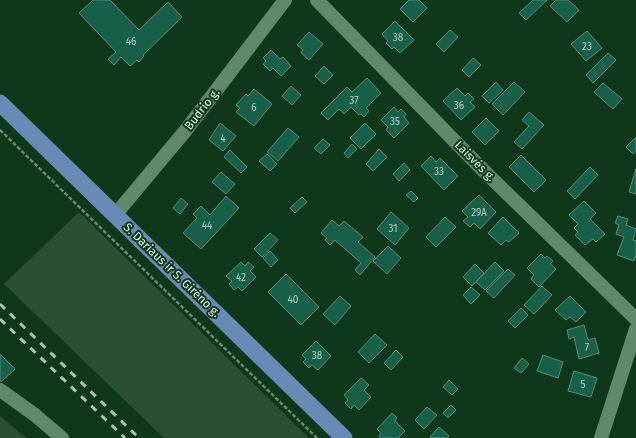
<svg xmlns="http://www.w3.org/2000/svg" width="636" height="438" font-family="'Fira Sans',sans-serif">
	<rect width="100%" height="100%" fill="#0f381b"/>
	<path fill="#2b4f33" d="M79,212L309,438H164L4,284Z
		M0,416L26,438H0Z"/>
	<path fill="#19604b" stroke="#558e7a" d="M93,0H110L139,30L168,2L182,17L143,55L144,56L139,62L137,60L130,66L121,57L114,65L108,59L116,52L79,13Z
		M409,0H419L427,8L413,22L400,9Z
		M533,0H547L526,20L519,13Z
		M556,0H568L579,10L567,22L550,6Z
		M395,21L414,40L400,53L394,47L392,49L386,43L388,41L382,34Z
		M450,30L458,37L444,52L436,44Z
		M587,31L602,48L586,61L571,44Z
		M309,32L323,44L309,60L301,53L303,50L297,45Z
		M271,50L280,59L283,57L291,66L281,76L273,68L270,71L263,64L266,61L263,58Z
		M608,53L616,60L593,83L586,75Z
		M473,58L481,65L469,77L462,70Z
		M324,66L333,75L324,84L315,76Z
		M367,78L381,93L366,108L369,111L364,117L361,114L359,115L351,107L344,114L339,109L328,120L321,113L347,87L352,92Z
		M496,82L503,90L489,103L482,96Z
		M514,82L525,92L503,115L492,104Z
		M603,83L622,99L613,109L594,92Z
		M291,86L301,95L292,105L282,96Z
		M457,88L465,96L468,93L474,99L470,102L475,107L461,120L443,101Z
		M254,89L272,104L254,126L236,112L240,108L236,105L246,94L248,96Z
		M394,107L398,112L401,109L406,114L404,117L409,123L394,138L386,130L388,127L381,120Z
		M529,112L544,125L522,149L514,142L529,126L522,120Z
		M486,118L499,131L485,145L472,132Z
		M220,123L236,136L223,151L209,140Z
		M365,123L376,134L361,149L350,138Z
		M288,128L299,137L278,161L267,152Z
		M636,137V151L633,154L626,147Z
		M323,139L330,145L321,154L314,148Z
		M352,144L357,149L348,158L344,153Z
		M379,149L387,157L373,171L366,164Z
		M230,150L247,167L241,173L224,157Z
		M267,154L277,164L270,171L259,161Z
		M521,155L546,180L534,192L509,167Z
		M431,156L436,162L440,158L458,176L444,190L421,166Z
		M404,163L410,170L399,181L393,174Z
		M590,167L598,175L575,199L567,191Z
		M636,169V194L629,192Z
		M221,172L235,184L226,194L212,182Z
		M411,191L418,198L414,202L406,195Z
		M479,195L496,212L480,229L474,223L470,227L463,221L468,217L462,211Z
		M226,196L239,208L201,249L183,233L197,218L193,214L201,206L210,215Z
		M302,197L307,202L295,213L290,208Z
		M181,198L188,204L180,214L173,208Z
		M584,201L596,213L590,219L605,234L596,242L593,239L585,245L575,235L578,232L574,228L578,224L569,215Z
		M391,212L409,228L395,245L377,229Z
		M618,216L628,219L626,225L636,229L633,240L636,241V255L634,261L617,255L624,237L616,234L619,225L615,223Z
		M445,217L456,227L436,247L426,237Z
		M503,217L519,233L509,242L506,240L501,245L488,233Z
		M332,220L339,226L344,221L363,237L358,242L375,257L360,275L355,270L361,263L335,240L330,245L325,240L327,238L321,233Z
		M270,233L278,240L262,257L254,249Z
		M388,246L401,258L387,274L373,261Z
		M270,251L278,260L271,267L263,258Z
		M541,254L545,258L547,256L553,261L550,264L556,269L539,287L531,279L534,275L527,268Z
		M241,262L245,266L248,262L254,267L250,271L256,277L242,291L238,287L234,290L229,284L232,281L226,276Z
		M495,262L504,271L485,290L476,282Z
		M475,264L484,273L472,286L463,277Z
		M508,269L515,275L494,298L486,291Z
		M286,274L319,307L301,325L268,292Z
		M542,286L552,295L534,314L524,305Z
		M471,287L480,295L471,304L463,295Z
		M340,296L351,306L335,325L323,314Z
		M570,296L586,312L576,322L570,317L566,320L555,310Z
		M521,308L528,315L515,328L508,321Z
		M584,325L588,340L595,338L599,353L579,359L574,337L569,339L567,330Z
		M375,334L387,345L369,363L358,352Z
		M316,341L331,356L318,370L312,365L309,368L303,362L306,359L302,355Z
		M396,350L403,357L391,370L384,363Z
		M0,354L15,369L1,382L0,380Z
		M543,355L563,362L558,378L537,371Z
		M522,358L529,364L521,373L514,368Z
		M574,371L597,378L591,397L568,391Z
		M361,378L369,385L364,390L371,397L359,410L354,405L351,409L345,403L348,400L344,395Z
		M449,380L458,389L452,395L443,387Z
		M451,405L456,410L448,418L443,413Z
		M427,407L437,415L424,429L415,420Z
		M392,413L397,418L395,421L405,431L398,438H381L379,436L381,433L377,429Z
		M439,427L449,436L447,438H431L430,437Z"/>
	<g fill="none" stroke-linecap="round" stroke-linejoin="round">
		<path stroke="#6a8b72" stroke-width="2.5" stroke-dasharray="4 2" stroke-linecap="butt" d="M0,130L317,438"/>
		<path stroke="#5f8967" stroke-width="14" d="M317,0L482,169L636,319
			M115,215L186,130L285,0
			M0,390L35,415L62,438
			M601,438L636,329"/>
		<path stroke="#698ab4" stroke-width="17" d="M0,103L344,438"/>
		<path stroke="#a9c4af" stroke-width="3" stroke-dasharray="7 7" stroke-linecap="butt" d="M0,304L139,438
			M0,319L125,438"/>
	</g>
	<g text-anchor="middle" stroke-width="4" stroke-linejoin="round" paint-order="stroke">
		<g font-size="10" fill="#b0d2be">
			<text x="398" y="41">38</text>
			<text x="131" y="45">46</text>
			<text x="587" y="50">23</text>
			<text x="354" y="104">37</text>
			<text x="459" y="109">36</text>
			<text x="254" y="111">6</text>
			<text x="395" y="125">35</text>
			<text x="223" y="142">4</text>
			<text x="439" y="175">33</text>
			<text x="479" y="216">29A</text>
			<text x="207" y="229">44</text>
			<text x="393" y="232">31</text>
			<text x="241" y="281">42</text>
			<text x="293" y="303">40</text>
			<text x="587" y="351">7</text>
			<text x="317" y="359">38</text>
			<text x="583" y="388">5</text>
		</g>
		<g font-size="12" fill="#e2f8e5" stroke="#0f381b">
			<text transform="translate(202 109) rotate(-52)" y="4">Budrio g.</text>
			<text transform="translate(475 161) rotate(45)" y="4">Laisvės g.</text>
			<text transform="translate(172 270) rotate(44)" y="4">S. Dariaus ir S. Girėno g.</text>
		</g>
	</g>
</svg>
